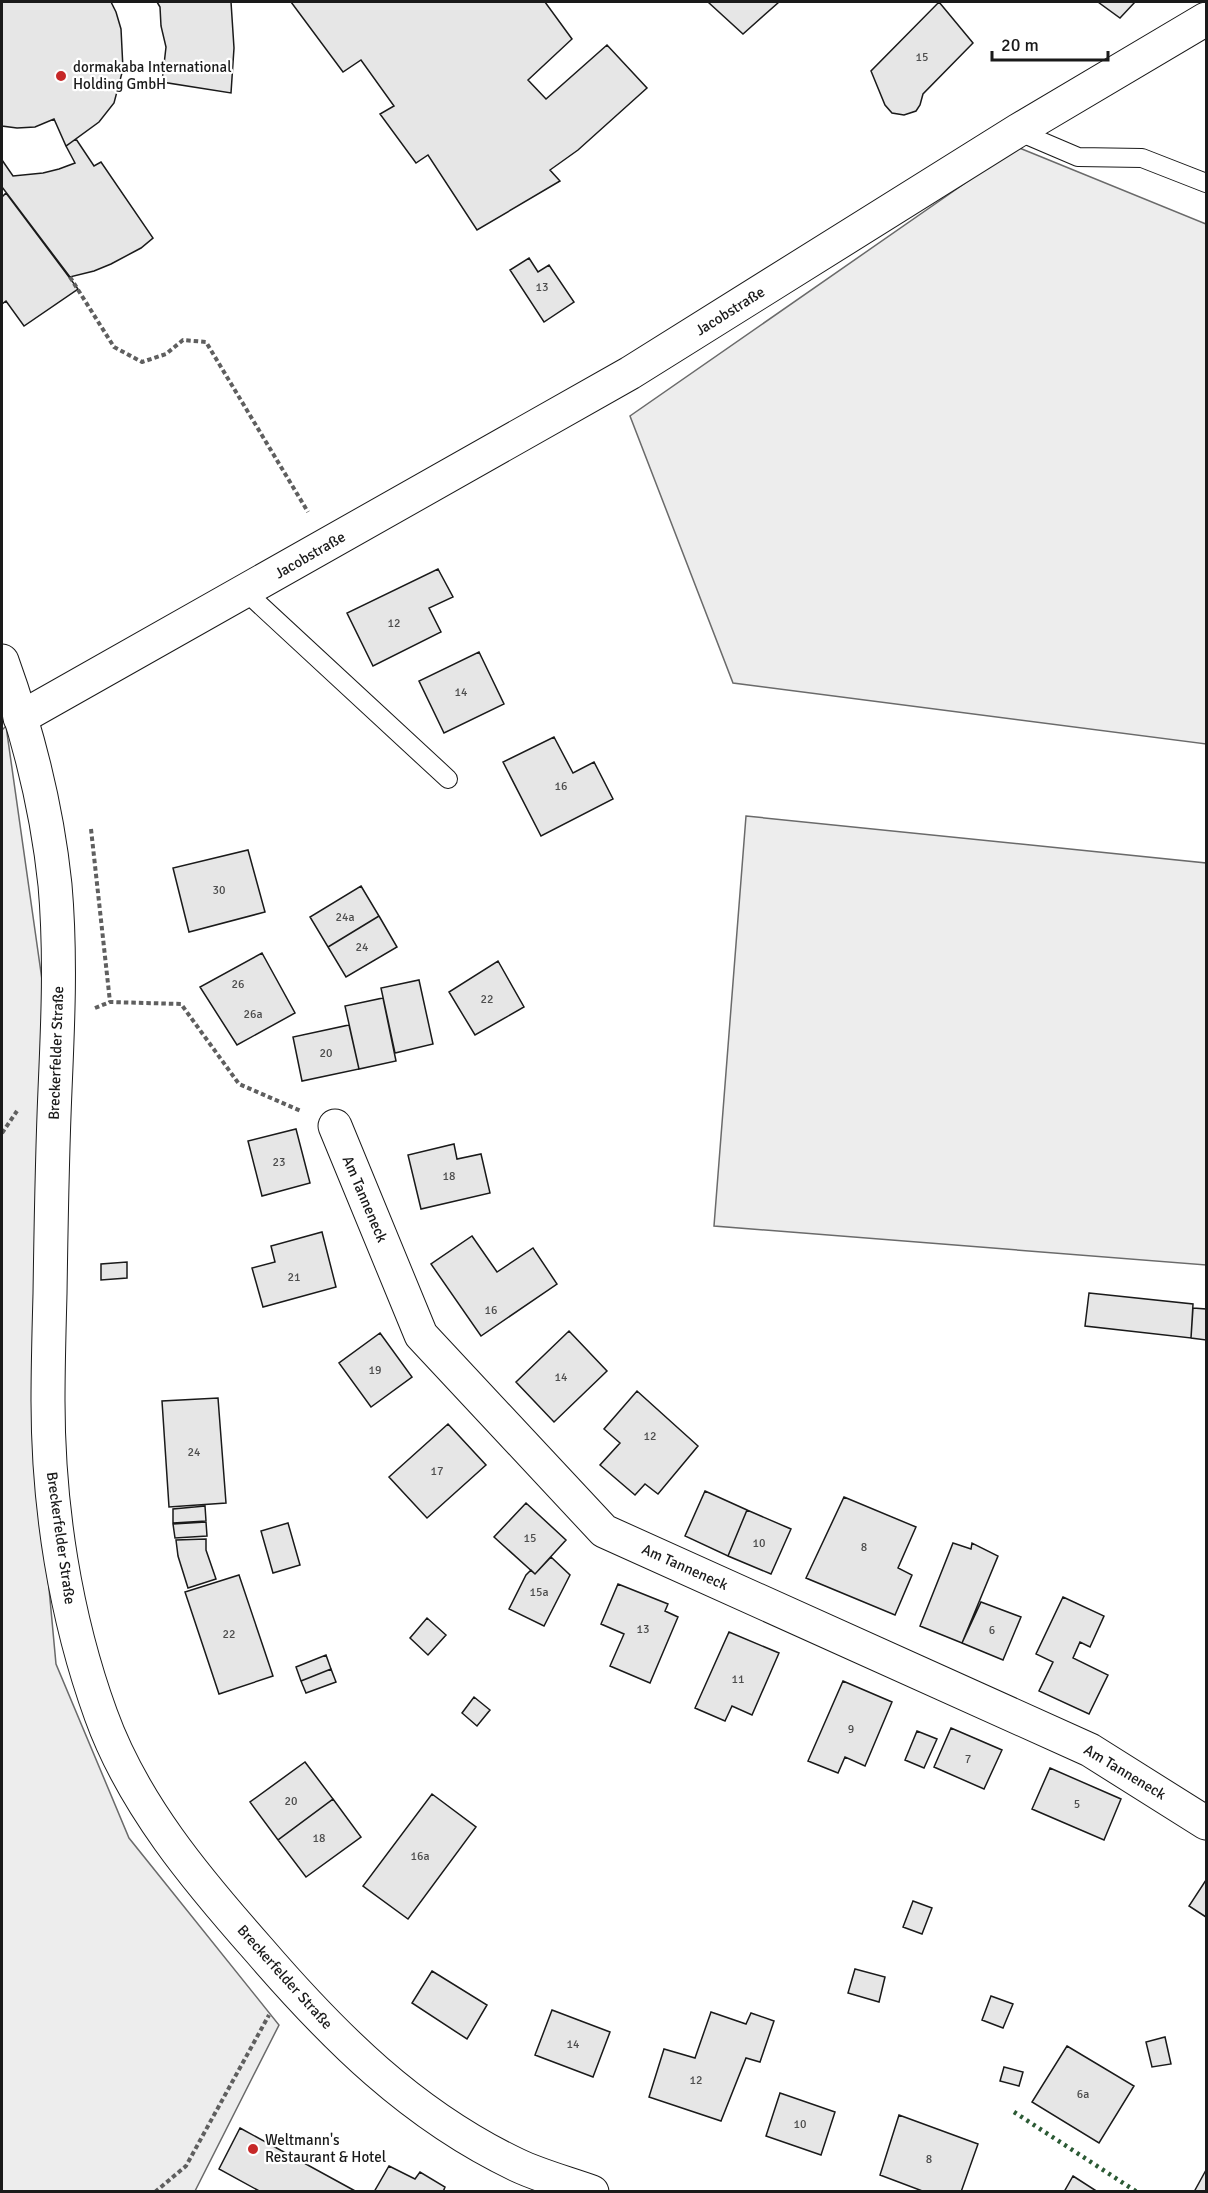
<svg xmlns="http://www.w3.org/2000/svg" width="1208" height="2193" font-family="Signika,sans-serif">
	<rect width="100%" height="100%" fill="#fff"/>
	<path fill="#ededed" stroke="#6a6a6a" stroke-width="1.5" d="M1017,147L1206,224V744L733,683L630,416Z
		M6,726L45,1001L40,1491L56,1664L129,1838L279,2025L195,2191L2,2192V730Z
		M746,816L1206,863V1265L714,1226Z"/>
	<path fill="#e6e6e6" stroke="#1a1a1a" stroke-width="1.5" d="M2,2H111L116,12L121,29L123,69L114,103L99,122L66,146L54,119L35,127L17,128L2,126Z
		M157,2H231L234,48L231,93L162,82L166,47L161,26L160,7Z
		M291,2H545L572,39L528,80L546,99L607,45L647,88L578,150L550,170L560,181L477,230L428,155L416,163L380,114L394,106L361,60L343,72Z
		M708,2H779L743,34Z
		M939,2L973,43L923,94L920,105L916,111L904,115L892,113L885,105L871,71Z
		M1098,2H1135L1120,18Z
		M76,139L94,166L101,162L153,238L141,248L111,264L94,271L70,277L2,187V160L13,176L43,173L59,169L75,163L66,146Z
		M6,193L78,289L24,326L6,301L2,304V197Z
		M529,258L538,272L549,265L574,302L544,322L510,270Z
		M438,569L453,597L429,608L441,632L373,666L347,613Z
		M479,652L504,704L444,733L419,681Z
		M554,737L573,773L594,762L613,799L541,836L503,762Z
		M248,850L265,912L189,932L173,868Z
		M361,886L379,916L328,947L310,917Z
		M379,916L397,947L346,977L328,947Z
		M262,953L295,1013L237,1045L200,987Z
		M498,961L524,1007L475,1035L449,992Z
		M419,980L433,1044L395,1053L381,988Z
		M383,998L396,1061L359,1069L345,1006Z
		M349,1025L359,1069L302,1081L293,1037Z
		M296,1129L310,1183L262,1196L248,1141Z
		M454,1144L457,1159L481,1154L490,1193L421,1209L408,1155Z
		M322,1232L336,1287L263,1307L252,1268L275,1262L271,1246Z
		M472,1236L497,1272L533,1248L557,1284L481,1336L431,1264Z
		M127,1262V1278L101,1280V1264Z
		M1089,1293L1193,1304L1191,1338L1085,1326Z
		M1193,1308L1206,1309V1340L1191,1338Z
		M569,1331L607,1371L554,1422L516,1382Z
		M380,1333L412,1377L371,1407L339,1363Z
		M637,1391L698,1446L658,1494L645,1484L635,1495L600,1465L620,1443L604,1429Z
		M218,1398L226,1503L169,1507L162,1401Z
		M448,1424L486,1465L427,1518L389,1477Z
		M705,1491L747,1510L728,1556L685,1536Z
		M844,1497L916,1527L898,1568L912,1575L895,1615L806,1578Z
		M526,1503L566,1540L535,1574L494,1537Z
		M205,1506L206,1521L173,1523V1509Z
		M747,1510L791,1529L771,1574L728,1556Z
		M206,1522L207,1536L175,1538L173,1524Z
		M288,1523L300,1565L273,1573L261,1531Z
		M206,1539V1550L216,1579L188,1588L178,1556L176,1540Z
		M953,1543L971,1549L972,1543L998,1556L962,1643L920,1626Z
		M551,1557L570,1575L544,1626L509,1609L526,1575L531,1570L535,1574Z
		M239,1575L273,1676L219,1694L185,1592Z
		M618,1584L668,1604L665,1611L678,1617L650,1683L610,1666L624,1634L601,1624Z
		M1063,1597L1104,1616L1090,1647L1080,1642L1073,1658L1108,1675L1089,1714L1039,1691L1053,1662L1036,1654Z
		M981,1602L1021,1617L1003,1660L962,1643Z
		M427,1618L446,1635L428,1655L410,1638Z
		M729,1632L779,1653L752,1715L732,1706L725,1721L695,1708Z
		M326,1655L331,1669L301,1681L296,1667Z
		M331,1669L336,1682L306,1693L301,1681Z
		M843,1681L892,1702L865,1766L845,1757L838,1773L808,1761Z
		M474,1697L490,1710L477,1726L462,1713Z
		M951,1728L1002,1750L984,1789L934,1767Z
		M917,1731L937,1739L924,1768L905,1760Z
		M305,1762L333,1799L278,1840L250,1802Z
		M1050,1768L1121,1799L1104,1840L1032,1809Z
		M432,1794L476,1827L408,1919L363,1886Z
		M333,1799L361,1837L306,1877L278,1840Z
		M1206,1880V1917L1189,1906Z
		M913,1901L932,1908L922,1934L903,1927Z
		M855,1969L885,1977L879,2002L848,1993Z
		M432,1971L487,2005L467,2039L412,2003Z
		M991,1996L1013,2004L1003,2028L982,2020Z
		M552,2010L610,2032L593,2077L535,2055Z
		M711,2012L746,2024L751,2013L774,2021L760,2062L746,2058L721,2121L649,2097L664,2049L695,2058Z
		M1165,2037L1171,2064L1152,2067L1146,2042Z
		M1067,2046L1134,2086L1099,2143L1032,2102Z
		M1004,2067L1023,2072L1019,2086L1000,2081Z
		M780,2093L835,2112L821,2155L766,2136Z
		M899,2115L978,2144L961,2192H925L880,2175Z
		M240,2128L357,2192H261L219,2169Z
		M389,2166L415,2179L420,2172L445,2187L443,2192H374Z
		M1206,2170V2192H1194Z
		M1073,2176L1098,2192H1064Z"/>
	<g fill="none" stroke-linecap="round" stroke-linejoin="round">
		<defs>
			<path id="service" d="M1017,131L1078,157L1142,158L1206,183
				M246,592L448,779"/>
			<path id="minor" d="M20,718L630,373L1017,131L1206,19
				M335,1126L421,1335L604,1531L1090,1750L1206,1823"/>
			<path id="secondary" d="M2,661C28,733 47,808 55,885C61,953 58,1022 55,1090C52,1158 51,1226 50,1294C49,1330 48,1365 48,1401C48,1506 65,1616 101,1715C133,1804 197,1880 259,1950C334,2037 412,2115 517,2165C540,2176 567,2183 592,2192"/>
		</defs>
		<use href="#service" stroke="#1a1a1a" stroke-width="20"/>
		<use href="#minor" stroke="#1a1a1a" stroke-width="35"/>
		<use href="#secondary" stroke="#1a1a1a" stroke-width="35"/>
		<path stroke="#5f5f5f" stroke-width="4" stroke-dasharray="4.5 3" stroke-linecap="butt" d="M70,277L114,347L142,362L166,354L183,340L206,342L308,512
			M91,829L110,1002
			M95,1008L110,1002L181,1004L239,1084L301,1111
			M2,1133L17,1111
			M155,2192L186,2166L269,2015"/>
		<use href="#service" stroke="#fff" stroke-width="18"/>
		<use href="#minor" stroke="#fff" stroke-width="33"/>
		<use href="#secondary" stroke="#fff" stroke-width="33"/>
		<path stroke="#2b5a34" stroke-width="4.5" stroke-dasharray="3 4.5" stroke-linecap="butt" d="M1014,2112L1137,2192"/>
	</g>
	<g fill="#c62828" stroke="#fff" stroke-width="2">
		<circle cx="61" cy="76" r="6"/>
		<circle cx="253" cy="2149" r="6"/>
	</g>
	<g text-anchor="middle" stroke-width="4.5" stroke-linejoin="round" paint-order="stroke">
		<g font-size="12" fill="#4d4d4d">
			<text x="922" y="61">15</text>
			<text x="542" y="291">13</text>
			<text x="394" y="627">12</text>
			<text x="461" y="696">14</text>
			<text x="561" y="790">16</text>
			<text x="219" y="894">30</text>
			<text x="345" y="921">24a</text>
			<text x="362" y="951">24</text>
			<text x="238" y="988">26</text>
			<text x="487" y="1003">22</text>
			<text x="253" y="1018">26a</text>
			<text x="326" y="1057">20</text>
			<text x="279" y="1166">23</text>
			<text x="449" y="1180">18</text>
			<text x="294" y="1281">21</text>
			<text x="491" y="1314">16</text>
			<text x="375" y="1374">19</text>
			<text x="561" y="1381">14</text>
			<text x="650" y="1440">12</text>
			<text x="194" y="1456">24</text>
			<text x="437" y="1475">17</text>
			<text x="530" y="1542">15</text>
			<text x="759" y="1547">10</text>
			<text x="864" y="1551">8</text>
			<text x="539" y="1596">15a</text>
			<text x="643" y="1633">13</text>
			<text x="992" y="1634">6</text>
			<text x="229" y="1638">22</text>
			<text x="738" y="1683">11</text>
			<text x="851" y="1733">9</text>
			<text x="968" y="1763">7</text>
			<text x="291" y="1805">20</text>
			<text x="1077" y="1808">5</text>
			<text x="319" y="1842">18</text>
			<text x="420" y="1860">16a</text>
			<text x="573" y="2048">14</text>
			<text x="696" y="2084">12</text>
			<text x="1083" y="2098">6a</text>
			<text x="800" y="2128">10</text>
			<text x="929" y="2163">8</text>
		</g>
		<g font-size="15" fill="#1a1a1a" stroke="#fff" text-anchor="start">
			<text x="73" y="72">dormakaba International<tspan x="73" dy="17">Holding GmbH</tspan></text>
			<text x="265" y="2145">Weltmann's<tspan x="265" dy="17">Restaurant &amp; Hotel</tspan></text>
		</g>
		<g font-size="15" fill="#1a1a1a" stroke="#fff">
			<text transform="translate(730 311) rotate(-32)" y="5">Jacobstraße</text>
			<text transform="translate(310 555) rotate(-30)" y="5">Jacobstraße</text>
			<text transform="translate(56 1053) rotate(-88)" y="5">Breckerfelder Straße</text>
			<text transform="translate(365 1199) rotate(67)" y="5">Am Tanneneck</text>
			<text transform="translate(61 1538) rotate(82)" y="5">Breckerfelder Straße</text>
			<text transform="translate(685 1567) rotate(24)" y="5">Am Tanneneck</text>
			<text transform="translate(1125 1772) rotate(31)" y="5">Am Tanneneck</text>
			<text transform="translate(285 1977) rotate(48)" y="5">Breckerfelder Straße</text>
		</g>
	</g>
	<rect width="1208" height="2193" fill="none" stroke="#1a1a1a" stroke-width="6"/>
	<path d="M992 51v9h116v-9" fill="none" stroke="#1a1a1a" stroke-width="3"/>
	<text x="1001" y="51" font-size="18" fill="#1a1a1a" stroke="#ffffff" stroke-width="4.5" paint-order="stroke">20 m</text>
</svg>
